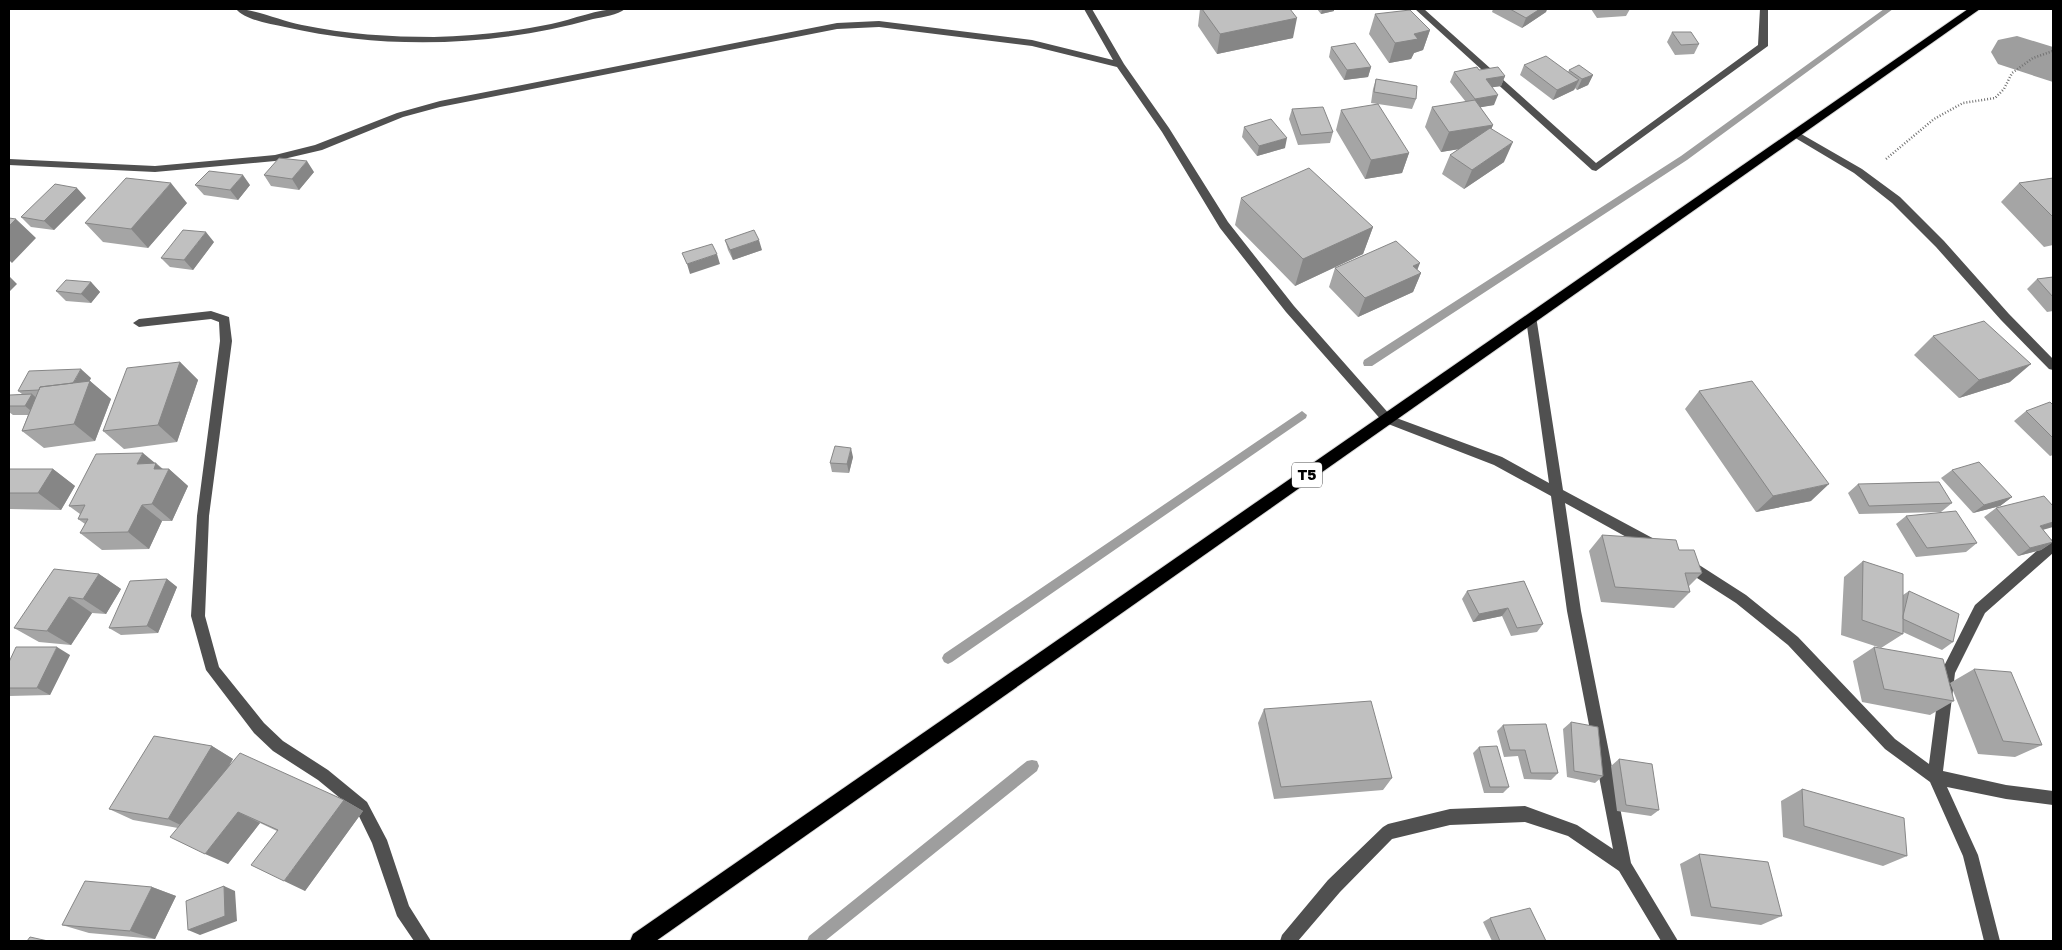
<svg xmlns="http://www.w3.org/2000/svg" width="2062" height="950" font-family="'Golos Text',sans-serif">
	<rect width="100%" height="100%" fill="#fff"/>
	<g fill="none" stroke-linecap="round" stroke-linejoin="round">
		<path fill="#9e9e9e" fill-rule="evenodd" d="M1884,9H1893L1687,160L1372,366H1364L1363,363L1364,360L1681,156Z
			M1302,411L1307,415L1306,418L952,662L948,664L944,662L942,658L944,654Z
			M1032,760L1037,761L1039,766L1037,771L825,941H807L809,936L1027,761Z"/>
		<path fill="#9e9e9e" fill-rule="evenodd" d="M2017,36L2053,47V82L1998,64L1991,52L1998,40Z"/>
		<defs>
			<path id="highway" d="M1968,9H1980L656,941H630L633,934Z"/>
		</defs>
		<use href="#highway" stroke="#dbdbdb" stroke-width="2"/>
		<path stroke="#727272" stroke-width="2.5" stroke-dasharray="1 2" stroke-linecap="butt" d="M1886,159L1934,119L1963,103L1995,98L2004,89L2012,73L2033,58L2053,51"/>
		<path fill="#505050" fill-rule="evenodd" d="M236,9C255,9 281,21 302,25C345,34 390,37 434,37C473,36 513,32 551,24C575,19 602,7 625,9C618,15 603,17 593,19C494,47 385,50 285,27C271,24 245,20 236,9Z
			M1084,9H1092L1124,64L1169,128L1228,222L1294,306L1391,416L1502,457L1549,483L1526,319L1528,316H1536L1563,490L1658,541L1660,545L1658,549L1653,551L1648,549L1565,503L1581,611L1631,863L1678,941H1661L1619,871L1568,836L1525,822L1450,825L1392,839L1340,892L1298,941H1280L1282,935L1328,880L1383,827L1388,824L1450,809L1525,806L1577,825L1613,849L1567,611L1551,496L1494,465L1383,422L1286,312L1220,228L1162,132L1117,67L1032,46L879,27L837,29L440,107L403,117L322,150L275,161L155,172L9,165V159L155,166L275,155L315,145L397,113L440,101L837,23L879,21L1032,40L1113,60Z
			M1415,9H1424L1596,163L1758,45L1760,9H1768V46L1596,171L1592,170Z
			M1796,131L1862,169L1900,197L1944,241L2009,314L2053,359V370L2049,369L2001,320L1936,247L1892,203L1854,173L1792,136V132Z
			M211,311L229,317L232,341L209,516L205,616L219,667L264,723L283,741L328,770L367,802L387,840L409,906L431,941H414L397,916L372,843L357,812L318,780L273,751L254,733L206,670L191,616L197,516L220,341L219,322L211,319L139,327L133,323L139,319Z
			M2053,539V553L1985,613L1955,673L1943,771L2006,785L2053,791V805L2006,799L1947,787L1978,855L2000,941H1984L1963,856L1930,782L1885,749L1788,645L1736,603L1683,569L1681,565L1683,561L1688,559L1693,561L1746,595L1798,637L1895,739L1929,764L1941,672L1975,605L2048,541Z"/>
		<use href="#highway" fill="#000" fill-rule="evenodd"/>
	</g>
	<path fill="#a5a5a5" d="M1200,9H1290L1293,38L1217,54L1198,26Z
		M1317,9H1334V11L1321,14Z
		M1493,9H1547L1546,12L1522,28L1492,12Z
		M1591,9H1630L1626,16L1597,18Z
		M1375,14L1430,30L1423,50L1414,53L1411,59L1389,63L1369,34Z
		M1672,32L1699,44L1694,54L1675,55L1667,42Z
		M1331,47L1371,67L1368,77L1344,80L1329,57Z
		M1524,65L1568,72L1569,70L1593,75L1588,85L1577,90L1575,88L1574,90L1553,100L1520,75Z
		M1479,70L1505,76L1501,86L1492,87L1494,105L1480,107L1493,125L1491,129L1504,162L1464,189L1442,174L1450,155L1459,149L1441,152L1425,127L1432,107L1466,102L1450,82L1454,72Z
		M1376,79L1416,99L1412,109L1371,103L1373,89Z
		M1292,109L1333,132L1330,143L1298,145L1289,119Z
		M1341,110L1409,153L1402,173L1365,179L1336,130Z
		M1244,127L1285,148L1257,156L1242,137Z
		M314,172L299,190L271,186L264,175Z
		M2053,178V245L2044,247L2001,202L2019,183Z
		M195,185H250L238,200L204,195Z
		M86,198L54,230L31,227L21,217Z
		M1241,198L1373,227L1363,254L1295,286L1235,225Z
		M187,203L148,248L103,242L85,223Z
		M725,240L762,250L733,260L728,250Z
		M214,242L193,270L170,267L161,258Z
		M1335,268L1417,270L1421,273L1413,292L1358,317L1329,287Z
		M2053,277V311L2047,312L2027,289L2037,279Z
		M91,282L100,292L91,303L66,301L56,291Z
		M1933,336L2010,382L1959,398L1914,355Z
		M180,362L198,380L177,442L124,449L103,431Z
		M91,378L89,382L90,381L111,399L95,441L44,448L22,431L28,415H13L9,412V396L22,394L18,391Z
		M1699,391L1811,501L1756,512L1685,409Z
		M2053,405V455L2050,456L2014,421L2026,411Z
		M853,457L849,473L832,472L830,463Z
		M156,463L163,469H169L188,486L172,521H162L149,549L102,550L80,533L85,524L78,519L80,514L69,506Z
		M9,469H53L75,486L61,510L9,509Z
		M1952,470L2012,497L2000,506L1973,513L1941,478Z
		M1858,484L1952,503L1941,512L1859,514L1848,493Z
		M1996,508L2043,530L2053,542L2041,550L2018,556L1984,517Z
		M1906,516L1977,543L1966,552L1916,557L1896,524Z
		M1602,535L1679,550L1702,573L1689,586L1690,592L1674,608L1601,602L1589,551Z
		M1863,561L1903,595L1909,591L1953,642L1942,650L1903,632V634L1881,648L1841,635L1844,577Z
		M99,574L121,589L106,614L92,613L71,645L39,642L14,628Z
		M167,579L177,587L158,633L121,635L109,628Z
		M1524,581L1543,624L1537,632L1511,636L1502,616L1473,622L1462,599L1467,591Z
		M1874,647L1954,701L1930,715L1862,702L1853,661Z
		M70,655L50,695L9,696V662Z
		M1974,669L2042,745L2015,757L1978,754L1950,683Z
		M1264,709L1392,778L1383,790L1274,799L1258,723Z
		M1571,722L1603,776L1595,783L1567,777L1563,729Z
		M1503,725L1558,773L1551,780L1524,779L1518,756L1504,757L1497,731Z
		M212,746L233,759L229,766L344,800L363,811L305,891L277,831L260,823L228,864L178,828L133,820L109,809Z
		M1479,747L1509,787L1503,793H1484L1473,753Z
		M1619,759L1659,810L1651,816L1617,811L1611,766Z
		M1802,789L1907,856L1883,866L1783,837L1781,801Z
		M1699,854L1782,916L1761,925L1691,916L1680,864Z
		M152,887L176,896L155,939L89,933L62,925Z
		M1490,918L1546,941H1492L1483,922Z"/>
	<path fill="#868686" d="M1322,9H1334V11L1321,14Z
		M1540,9H1547L1546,12L1522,28L1526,18Z
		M1297,18L1293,38L1217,54L1220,34Z
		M1430,30L1423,50L1414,53L1411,59L1389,63L1395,43L1414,34Z
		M1371,67L1368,77L1344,80L1347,70Z
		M1593,75L1588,85L1577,90L1582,79Z
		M1505,76L1501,86L1482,89L1486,79Z
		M1579,80L1574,90L1553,100L1557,90Z
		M1498,95L1494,105L1471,109L1475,99Z
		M1493,125L1485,145L1441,152L1449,132Z
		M1287,138L1285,148L1257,156L1259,146Z
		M1513,142L1504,162L1464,189L1472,170Z
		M1409,153L1402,173L1365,179L1371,160Z
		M307,161L314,172L299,190L292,179Z
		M243,175L250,185L238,200L230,190Z
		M171,183L187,203L148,248L131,229Z
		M77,188L86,198L54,230L44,221Z
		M16,219L36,238L12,263L9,260V226Z
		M1373,227L1363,254L1295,286L1303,259Z
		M206,232L214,242L193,270L184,260Z
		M759,240L762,250L733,260L730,250Z
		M717,254L720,264L690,274L687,264Z
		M1420,263L1415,276L1421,273L1413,292L1358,317L1365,298L1413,266Z
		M9,276L17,284L9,292Z
		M91,282L100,292L91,303L81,294Z
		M180,362L198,380L177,442L158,425Z
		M2031,364L2010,382L1959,398L1979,380Z
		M81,369L91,378L81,398L70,389Z
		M90,381L111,399L95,441L74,424Z
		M32,394L43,404L36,415L25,406Z
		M851,448L853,457L849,473L847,464Z
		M143,453L167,473L169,469L188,486L172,521L152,504L137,464Z
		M53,469L75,486L61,510L38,493Z
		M1829,484L1811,501L1756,512L1773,496Z
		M2012,497L2000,506L1973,513L1984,505Z
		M142,505L162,521L149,549L128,532Z
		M2053,522V527L2028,534L2040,526Z
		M2053,542L2041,550L2018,556L2030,548Z
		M99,574L121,589L106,614L83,599Z
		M167,579L177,587L158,633L147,626Z
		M69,597L92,613L71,645L47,631Z
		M1508,608L1502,616L1473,622L1479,614Z
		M57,647L70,655L50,695L37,688Z
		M212,746L233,759L191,830L168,819Z
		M344,800L363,811L305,891L284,881Z
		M238,812L260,823L228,864L205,854Z
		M224,886L235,891L237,921L200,935L188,930Z
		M152,887L176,896L155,939L130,931Z"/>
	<path fill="#c0c0c0" stroke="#868686" d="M1202,9H1290L1297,18L1220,34Z
		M1510,9H1540L1526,18Z
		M1410,10L1430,30L1414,34L1418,39L1395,43L1375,14Z
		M1672,32H1691L1699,44L1681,45Z
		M1355,43L1371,67L1347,70L1331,47Z
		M1546,56L1579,80L1557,90L1524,65Z
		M1579,65L1593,75L1582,79L1569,70Z
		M1477,67L1479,70L1498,67L1505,76L1486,79L1498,95L1475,99L1454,72Z
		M1376,79L1417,86L1416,99L1374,92Z
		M1475,100L1493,125L1449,132L1432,107Z
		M1378,104L1409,153L1371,160L1341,110Z
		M1323,107L1333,132L1301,135L1292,109Z
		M1271,119L1287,138L1259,146L1244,127Z
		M1490,128L1513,142L1472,170L1450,155Z
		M279,158L307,161L292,179L264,175Z
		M1309,168L1373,227L1303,259L1241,198Z
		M209,171L243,175L230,190L195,185Z
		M126,178L171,183L131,229L85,223Z
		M2053,178V217L2019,183Z
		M55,184L77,188L44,221L21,217Z
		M9,218L16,219L9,226Z
		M183,230L206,232L184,260L161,258Z
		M754,230L759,240L730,250L725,240Z
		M1396,241L1420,263L1413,266L1421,273L1365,298L1335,268Z
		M712,244L717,254L687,264L682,253Z
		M2053,277V297L2037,279Z
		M66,280L91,282L81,294L56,291Z
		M1984,321L2031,364L1979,380L1933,336Z
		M180,362L158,425L103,431L127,368Z
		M81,369L73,383L40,387L39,390L18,391L29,371Z
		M90,381L74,424L22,431L40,387Z
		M1752,381L1829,484L1773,496L1699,391Z
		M32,394L25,406H9V396L10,395Z
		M2050,402L2053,405V438L2026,411Z
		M835,446L851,448L847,464L830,463Z
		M143,453L137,464L156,463L154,469H169L152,504L142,505L128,532L80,533L88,519H78L85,505L69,506L96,454Z
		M1979,462L2012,497L1984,505L1952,470Z
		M9,469H53L38,493H9Z
		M1939,482L1952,503L1869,506L1858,484Z
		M2044,496L2053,506V522L2040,526L2053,542L2030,548L1996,508Z
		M1956,511L1977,543L1927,548L1906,516Z
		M1602,535L1676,540L1679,550H1694L1702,573H1685L1690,592L1615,587Z
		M1863,561L1903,574V634L1862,620Z
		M54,569L99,574L83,599L69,597L47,631L14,628Z
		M167,579L147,626L109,628L130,581Z
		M1524,581L1543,624L1517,628L1508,608L1479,614L1467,591Z
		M1909,591L1959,614L1953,642L1903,619V616Z
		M16,647H57L37,688H9V662Z
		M1874,647L1943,659L1954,701L1884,689Z
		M1974,669L2011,672L2042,745L2003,741Z
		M1371,701L1392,778L1281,787L1264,709Z
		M1571,722L1598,727L1603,776L1574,771Z
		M1546,724L1558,773H1531L1525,750H1510L1503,725Z
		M154,736L212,746L168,819L109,809Z
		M1497,746L1509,787H1490L1479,747Z
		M240,753L344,800L284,881L251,865L278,830L238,812L205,854L170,837Z
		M1619,759L1652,764L1659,810L1626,805Z
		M1802,789L1904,818L1907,856L1804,826Z
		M1699,854L1768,862L1782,916L1711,907Z
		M85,881L152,887L130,931L62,925Z
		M224,886L225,916L188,930L186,901Z
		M1530,908L1546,941H1500L1490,918Z
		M30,937L48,941H27Z"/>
	<g text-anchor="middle" stroke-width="4" stroke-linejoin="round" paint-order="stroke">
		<rect fill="#fff" stroke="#4c4c4c" stroke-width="1" x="1292" y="462.5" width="30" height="25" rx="4"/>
		<g font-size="15" font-weight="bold" fill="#000">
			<text x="1307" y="480">T5</text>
		</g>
	</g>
	<rect width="2062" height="950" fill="none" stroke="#000000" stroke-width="20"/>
</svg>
